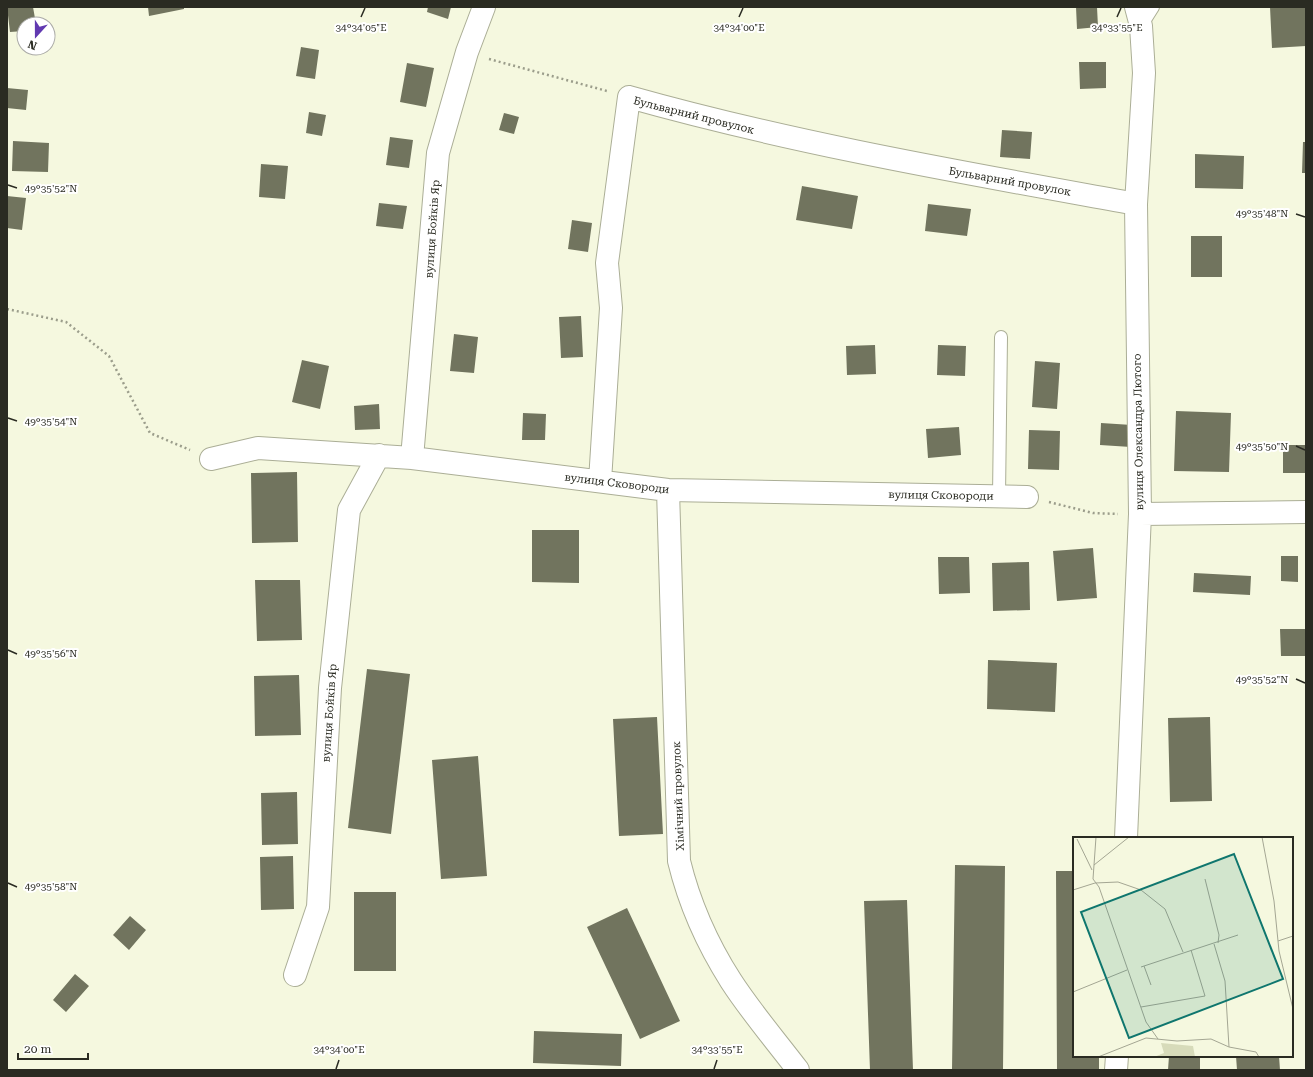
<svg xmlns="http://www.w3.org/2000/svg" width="1313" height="1077" font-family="'Roboto Serif',serif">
	<rect width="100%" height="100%" fill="#f5f8df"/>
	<path fill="#71745e" d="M7,7H33L36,24H24V31L10,32Z
		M148,7H184V9L149,16Z
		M428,7H451L448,19L427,12Z
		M1076,7H1097L1098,27L1077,29Z
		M1270,7H1306V46L1272,48Z
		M301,47L319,50L315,79L296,76Z
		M1079,62H1106V88L1080,89Z
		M407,63L434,68L426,107L400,102Z
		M7,88L28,90L26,110L7,108Z
		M309,112L326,115L322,136L306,133Z
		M504,113L519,117L514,134L499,130Z
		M1002,130L1032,132L1030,159L1000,157Z
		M390,137L413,140L409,168L386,165Z
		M13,141L49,143L48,172L12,171Z
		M1303,142H1306V173H1302Z
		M1195,154L1244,156L1243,189L1195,188Z
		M261,164L288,166L285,199L259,197Z
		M802,186L858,196L852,229L796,220Z
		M7,196L26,198L22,230L7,228Z
		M379,203L407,206L403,229L376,226Z
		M928,204L971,209L967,236L925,231Z
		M572,220L592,223L588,252L568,249Z
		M1191,236H1222V277H1191Z
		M581,316L583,357L561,358L559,317Z
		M454,334L478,337L474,373L450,371Z
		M875,345L876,374L847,375L846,346Z
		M938,345L966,346L965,376L937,375Z
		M302,360L329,366L320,409L292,402Z
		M1035,361L1060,363L1057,409L1032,407Z
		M379,404L380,429L355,430L354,406Z
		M1176,411L1231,413L1229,472L1174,471Z
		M523,413L546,414L545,440H522Z
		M1101,423L1132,425L1131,447L1100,445Z
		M959,427L961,455L928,458L926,429Z
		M1029,430L1060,431L1059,470L1028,469Z
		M1283,445H1306V473H1283Z
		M297,472L298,542L252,543L251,473Z
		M532,530H579V583L532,582Z
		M1093,548L1097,598L1057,601L1053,551Z
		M1281,556H1298V582L1281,581Z
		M938,557H969L970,593L939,594Z
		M1029,562L1030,610L993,611L992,563Z
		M1194,573L1251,576L1250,595L1193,592Z
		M255,580H300L302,640L257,641Z
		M1280,629H1306V656H1281Z
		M988,660L1057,663L1055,712L987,709Z
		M367,669L410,674L391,834L348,828Z
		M299,675L301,735L255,736L254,676Z
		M657,717L663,834L619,836L613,719Z
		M1210,717L1212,801L1170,802L1168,718Z
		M478,756L487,876L441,879L432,760Z
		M297,792L298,844L262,845L261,793Z
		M293,856L294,909L261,910L260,857Z
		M955,865L1005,866L1003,1070H952Z
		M1056,871H1074V1056H1099V1070H1057Z
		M354,892H396V971H354Z
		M907,900L913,1070H870L864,901Z
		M627,908L680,1021L640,1039L587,927Z
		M130,916L146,930L129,950L113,935Z
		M75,974L89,986L66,1012L53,1000Z
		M534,1031L622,1034L621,1066L533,1063Z
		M1169,1056H1200V1070H1168Z
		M1236,1056H1279L1280,1070H1237Z"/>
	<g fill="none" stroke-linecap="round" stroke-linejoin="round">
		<defs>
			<path id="service" d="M1141,26L1153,7
				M999,496L1001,337"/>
			<path id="minor" d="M412,458L438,153L467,52L484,7
				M211,459L258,448L412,458L668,490L1027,497
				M600,481L611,308L607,263L629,97C796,144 966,173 1136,204
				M668,490L679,861C689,902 708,945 731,981C751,1012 776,1041 798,1070
				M1140,514L1306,512
				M1126,838L1140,514L1136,204L1144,73L1141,26L1136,7
				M295,975L318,907L330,688L349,510L379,455
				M1116,1070L1117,1056"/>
		</defs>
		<use href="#service" stroke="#abae96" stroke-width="14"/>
		<use href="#minor" stroke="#abae96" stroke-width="24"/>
		<path stroke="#9b9d8b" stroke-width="2.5" stroke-dasharray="2 3" stroke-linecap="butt" d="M489,59L607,91
			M7,309L66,322L109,356L150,433L190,450
			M1049,502L1093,513L1118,514"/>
		<use href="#service" stroke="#fff" stroke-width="12"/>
		<use href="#minor" stroke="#fff" stroke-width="22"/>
	</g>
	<path fill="none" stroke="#2a2b22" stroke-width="1.5" d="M361,17L365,8M739,17L743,8M1117,17L1121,8M8,185L17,188M1296,214L1305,217M8,418L17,421M1296,446L1305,450M8,650L17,654M1296,679L1305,683M8,883L17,887M336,1069L339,1060M714,1069L717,1060"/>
	<g text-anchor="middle" stroke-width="4" stroke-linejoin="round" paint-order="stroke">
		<g font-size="11" fill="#2a2b22" stroke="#fff">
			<text transform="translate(694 115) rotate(14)" y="4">Бульварний провулок</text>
			<text transform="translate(1010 181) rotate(10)" y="4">Бульварний провулок</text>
			<text transform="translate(432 229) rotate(-86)" y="4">вулиця Бойків Яр</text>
			<text transform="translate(1138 432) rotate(-91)" y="4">вулиця Олександра Лютого</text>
			<text transform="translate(617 483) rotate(7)" y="4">вулиця Сковороди</text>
			<text transform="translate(941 495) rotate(1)" y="4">вулиця Сковороди</text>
			<text transform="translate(329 713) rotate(-86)" y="4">вулиця Бойків Яр</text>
			<text transform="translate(678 796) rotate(-92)" y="4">Хімічний провулок</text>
		</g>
	</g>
	<g transform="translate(1073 837)">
		<rect width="220" height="220" fill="#f5f8df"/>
		<path d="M88,206L120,209L122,220H81L91,216Z" fill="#d7dbba"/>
		<path fill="none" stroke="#a4a693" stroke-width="1" d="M23,0L20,42L26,50L73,185L85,202M189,0L201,64L206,114L220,172M4,2L19,33M21,28L56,0M132,42L146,98L145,106M0,53L22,46L45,45L68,53L92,72L110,115M205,104L220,99M141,107L152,144L156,210L183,215L186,220M71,129L78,148M68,130L165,98M0,155L54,133M68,170L132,159L118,113M25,220L73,201L104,204L138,202L156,210"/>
		<path fill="#0f766e" fill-opacity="0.15" stroke="#0f766e" stroke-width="2" d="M161,17L210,142L56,201L8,75Z"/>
		<rect width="220" height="220" fill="none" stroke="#2a2b22" stroke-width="2"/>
	</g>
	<g font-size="10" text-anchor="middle" fill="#2a2b22" stroke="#fff" stroke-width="4" stroke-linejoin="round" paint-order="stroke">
		<text x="361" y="31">34°34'05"E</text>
		<text x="739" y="31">34°34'00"E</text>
		<text x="1117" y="31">34°33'55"E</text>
		<text x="51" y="192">49°35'52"N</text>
		<text x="1262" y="217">49°35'48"N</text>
		<text x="51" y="425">49°35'54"N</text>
		<text x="1262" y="450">49°35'50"N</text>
		<text x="51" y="657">49°35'56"N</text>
		<text x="1262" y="683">49°35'52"N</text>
		<text x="51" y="890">49°35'58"N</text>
		<text x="339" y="1053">34°34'00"E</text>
		<text x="717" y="1053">34°33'55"E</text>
	</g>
	<rect width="1313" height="1077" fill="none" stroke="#2a2b22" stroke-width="16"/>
	<g transform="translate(36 36) rotate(201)"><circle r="19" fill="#ffffff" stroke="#aaaaa7"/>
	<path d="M0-3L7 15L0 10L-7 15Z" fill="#6139b1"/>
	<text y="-6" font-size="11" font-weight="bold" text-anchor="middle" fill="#2a2b22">N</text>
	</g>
	<path d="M18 1053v6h70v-6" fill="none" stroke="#2a2b22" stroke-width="2"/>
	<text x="24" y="1053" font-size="12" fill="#2a2b22" stroke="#ffffff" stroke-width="3" paint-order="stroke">20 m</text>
</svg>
